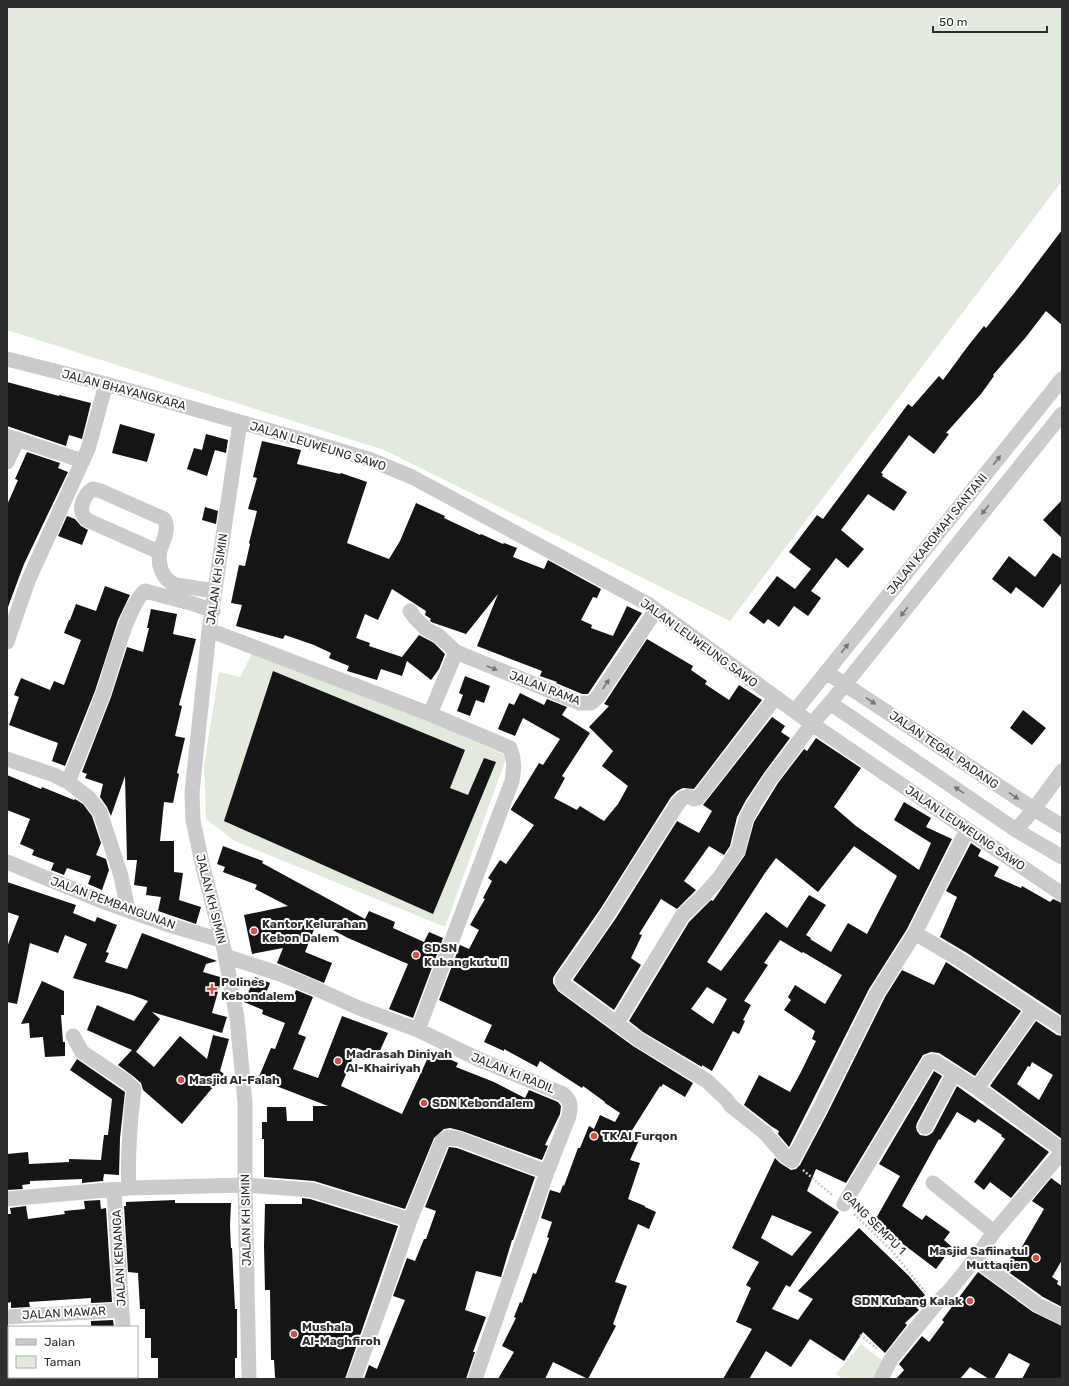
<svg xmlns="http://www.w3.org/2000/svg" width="1069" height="1386" font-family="Rubik,sans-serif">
	<rect width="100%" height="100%" fill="#fff"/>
	<path fill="#e2e9dd" d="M7,7H1062V181L730,621L384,450L7,330Z
		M257,644L507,756L445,927L235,841L206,819L204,765L219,672L240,677Z
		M861,1344L883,1361L876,1379H843L836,1374Z"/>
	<path fill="#151515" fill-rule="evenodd" d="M1062,230V325L1046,311L1026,337L993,375L994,376L981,394L946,433L949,434L934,454L909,435L881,473L883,474L882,476L907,492L894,511L868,494L841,530L864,549L848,568L836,558L811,591L821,598L808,616L794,606L779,627L768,619L764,624L749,613L777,576L795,589L811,569L789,552L817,515L823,519L908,404L912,407L939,376L943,380L968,346L984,326L986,328L1015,292Z
		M7,382L59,396V395L91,403L82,439L69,435L66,446L7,426Z
		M120,424L155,434L147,462L112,453Z
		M206,434L228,440L226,453L215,450L207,476L187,469L194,448L202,450Z
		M262,441L301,450L297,464L340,474L341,473L367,482L347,543L389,559L400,541L416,503L445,516L444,518L480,535L481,534L503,544L504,543L517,548L513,557L544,569L548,560L601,589L597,598L593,597L581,620L592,625L591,628L613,636L627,606L642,613L588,694H582L556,683L557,682L540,676L542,671L477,646L498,594L466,634L431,622L430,620L431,619L425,615L426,611L392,589L378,620L365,614L356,638L370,643L369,646L402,657L419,635L434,643L445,654L439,669L431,680L407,661L402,676L381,669L377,680L347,671L349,666L329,658L331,653L314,645L285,635L283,639L236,626L242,605L231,603L239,565L245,566L250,544L249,543L257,511L248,509L257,478L253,477Z
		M27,452L60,463L58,468L68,472L24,564L8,607L7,606V505L18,480L15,479Z
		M1062,500V538L1043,520Z
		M205,507L218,511L216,524L202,520Z
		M67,516L75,519L81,526L88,530L82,545L58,536Z
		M1053,553L1062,559V582L1043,608L1016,587L1011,594L992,579L1009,556L1035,577Z
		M105,586L130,595L118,620L95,691L65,766L52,761L58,743L9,725L19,697L14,695L21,678L50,690L54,681L64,685L81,640L64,633L69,620H70L76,604L96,611Z
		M151,609L177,614L173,634L196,639L179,705L182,706L175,736L185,738L177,773L179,774L173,803L164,802L160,841H174V872L183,873L179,900L201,907L196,924L158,911L161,897L146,895L147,887L134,885L137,860H127L125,776L111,816L107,807L100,797L103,784L85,778L87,774L82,772L111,697L127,647L143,652L149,628H147Z
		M647,639L693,666L691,670L707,681L705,684L729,700L739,685L762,700L694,789L683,788L677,791L671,797L601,908L556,973L553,978V983L558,991L633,1046L693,1083L685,1097L663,1084L661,1087L660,1086L629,1135L639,1140L630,1160L640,1163L628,1199L645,1206V1207L656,1212L649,1229L638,1224L615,1282L627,1286L613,1324L616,1326L588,1379L553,1362L545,1379H498L514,1352L502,1346L516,1318L514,1317L520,1302L522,1303L533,1273L536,1274L549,1238L547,1237L552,1222L541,1218L550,1190L560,1193L563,1185L564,1186L578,1148H580L589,1126L594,1129L600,1115L615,1122L620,1113L605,1103V1102L583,1086L582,1088L540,1061L537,1067L504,1049V1051L484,1042L492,1025L439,1000L460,945L469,949L479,930L470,925L485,899L483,898L492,881L488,878L500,860L506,864L534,825L511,810V809L539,763L543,765L560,739L523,718L515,736L498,729L509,703L514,705L520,693L544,705L547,699L567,707L562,715L590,733L562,776L565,778L554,798L577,810L580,806L604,821L618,804L628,786L602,766L613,751L589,727L609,706L604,704Z
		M273,671L465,750L450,788L468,795L484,758L496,762L433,914L224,821Z
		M465,676L490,686L484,703L476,700L470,716L457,711L463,695L459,693Z
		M1023,710L1046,728L1032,745L1010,728Z
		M772,717L785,726L781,732L790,738L764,773L746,800L737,817L730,846L724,855L709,846L684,881L696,890L677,909L661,899L639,934L642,935L631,958L641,965L614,1010L573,980L616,918L677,821L699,833L712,811L703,805Z
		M816,738L861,768L834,807L856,826L919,870L931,843L894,820L904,802L931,818L926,827L952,839L907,929L869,989L789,1147L778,1134L779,1131L771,1126L744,1105L759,1075L790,1092L801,1072L816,1041L812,1039L815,1031L784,1010L791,1000L788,997L795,985L825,1004L842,975L803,952L802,953L780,940L764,963L768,965L744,1001L751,1005L743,1020L745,1021L739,1034L733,1031L712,1071L702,1065V1067L643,1032L629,1021L689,922L711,900L713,901L745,855L754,822L778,783L804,749L807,751ZM854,846L897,876L867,934L848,923L831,952L810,939L811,938L806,935L826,905L809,895L787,928L766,912L721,971L707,962L765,873L776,858L818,892ZM707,987L727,999L713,1024L691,1009Z
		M7,775L41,789L42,787L74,800L75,799L83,804L92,816L101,843L96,855L106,859L109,870L102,890L88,884L91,876L67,868L64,875L51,870L54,863L32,855L34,850L20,844L30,819L7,810Z
		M971,843L981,850L978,856L999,867L994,876L1021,888L1022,886L1050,902L1053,899L1062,903V1016L967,953L940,937L957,897L946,891Z
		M223,846L263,861L262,863L365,919L369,911L395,922L393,928L424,942L429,932L443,938L413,1018L389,1009L408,964L348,938L317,922L305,952L332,963L324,983L277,963L283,948L252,954L244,915L288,906L255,889L257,885L223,872L225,867L217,864Z
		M7,882L76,905L73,913L95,922L97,917L117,925L106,952L109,953L105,962L127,969L142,933L217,961L206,964L203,972L220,977L221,981L212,1013L227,1017L222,1033L152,1012L160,1019L136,1052L135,1051L154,1067L180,1036L207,1059L213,1035L229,1039L220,1071L224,1074L182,1124L143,1090L141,1083L133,1076L118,1065L132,1050L87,1030L97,1005L134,1021L148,1001L132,995L73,978L87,944L65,935L58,953L30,943L17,1004L7,1002V947L19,916L7,912Z
		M946,962L1021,1011L975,1076L939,1053L931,1052L923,1055L846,1183L816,1169L807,1191L839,1212L790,1287L786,1285L772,1309L798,1320L813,1299L798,1291L859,1228L908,1275L925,1295L914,1305L919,1310L905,1323L907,1325L885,1353L863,1332L844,1361L810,1339L791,1367L766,1351L749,1379H723L752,1329L736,1322L751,1288L746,1285L759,1262L732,1248L775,1158L780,1163L791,1170L796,1169L800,1165L827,1114L885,997L902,970L934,985ZM772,1215L812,1232L792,1256L761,1238Z
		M255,977L270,983L266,993L291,1002L296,990L313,997L298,1034L306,1037L293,1069L318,1078L342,1016L388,1033L377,1057L357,1048L341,1086L402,1114L431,1051L458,1063L456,1067L494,1082L525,1098L529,1090L558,1102L561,1106L560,1114L545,1145L548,1146L542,1160L462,1131L450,1128L444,1129L434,1138L405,1209L314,1181L264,1177V1139H262V1122H267V1107H286L287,1121H313V1106H328L258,1079L271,1048L275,1049L285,1023L262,1014L263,1010L244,1002Z
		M42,981L64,991V1015H61L63,1042H65V1056L45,1057L43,1037L30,1038L29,1023L21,1024Z
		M1036,1021L1057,1035L1062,1036V1139L990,1086ZM1032,1062L1053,1075L1039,1100L1017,1084L1028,1066L1030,1067Z
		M77,1059L125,1092L120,1138L119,1175L104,1174L103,1181L82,1183V1179L30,1181V1184L22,1185L23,1189L7,1190V1154L28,1152L29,1164L69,1162V1159L101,1160L104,1135H108L112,1099L70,1070Z
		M934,1071L942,1076L917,1123L916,1127L917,1131L920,1135L926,1136L929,1135L933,1132L957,1086L1049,1152L1011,1198L990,1182L984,1190L974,1182L1005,1139L1001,1136L1002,1135L978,1119L975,1123L957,1112L940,1140L939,1139L902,1206L922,1220L926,1215L950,1232L944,1240L952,1247L936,1269L874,1222L900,1176L879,1164Z
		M449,1147L457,1148L535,1177L513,1240H512L501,1277L476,1271L465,1310L486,1317L473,1352H475L466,1379H364L369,1365L377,1369L405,1300L393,1296L407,1258L415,1261L424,1239H426L436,1211L425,1207Z
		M1051,1178L1062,1186V1260L1052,1277L1058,1281L1057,1284L1062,1287V1307L1043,1297L1004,1269L1012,1255L1016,1257L1044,1209L1032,1201Z
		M302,1198L310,1199L398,1226L345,1379H276L275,1377L274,1360H271L270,1290H265L264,1246L265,1204H302Z
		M100,1200L101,1209L106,1208L112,1302L91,1303V1298L29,1302L30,1307L11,1308V1302L7,1303V1214H11L10,1208L26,1206L28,1219L65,1214L64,1211L85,1209L84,1201Z
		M175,1200V1203H231L230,1226L231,1248H232L235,1309H237V1358H235V1379H158V1358H151V1338H145V1309H140L138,1273L128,1272L124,1206H126V1202Z
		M978,1272L1033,1312L1062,1326V1379H1022L1030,1364L1009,1353L994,1379H989L970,1367L960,1379H896L904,1370L899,1364L922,1336L929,1342L944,1322L942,1320Z
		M113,1320L114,1327H91V1321Z"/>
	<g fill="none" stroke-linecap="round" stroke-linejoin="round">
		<path stroke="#c8c8c8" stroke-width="2.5" stroke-dasharray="2 2" stroke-linecap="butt" d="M803,1170L832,1195
			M854,1214L893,1252L926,1293
			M860,1335L879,1350"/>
		<path stroke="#cbcbcb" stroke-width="15" d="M7,359L106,384L328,447L371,460L412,477L648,604L812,724L1062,894
			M240,422L209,630L192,793L193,820L202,863L224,949L237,1018L245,1102V1185L249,1379
			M7,436L83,461
			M7,462L18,439
			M159,552L87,520C85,518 82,515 82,512C80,505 86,492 93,489L101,491L164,519C170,529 163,541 160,550C157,564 162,580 176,585L215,591
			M410,611L415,618L426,629L439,636L456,652L580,703H591L597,698L656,610
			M209,630L430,714L510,748C515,760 514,769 512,781L418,1030
			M7,642L28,581L88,449L106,384
			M826,672L1034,809L1062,826
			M775,698L698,798L694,799C687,795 684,796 679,802C640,860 606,922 563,978L562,981L563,984L638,1039L707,1081L726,1099L731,1106L765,1133L785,1156L792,1161L819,1110L877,993L915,933
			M830,703L1016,830L1062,857
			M795,711L1062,379
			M430,714L456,652
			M7,759L54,775L68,782L89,798L100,812L121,876L128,910
			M68,782C80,753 92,723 103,694C111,671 128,604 145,591L194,604L213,611
			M967,830L915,933L962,961L1034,1009
			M1016,830L1034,809L1062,771
			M7,862L107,903L169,925L221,940
			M225,956L280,974L310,986L359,1008L418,1030L478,1059L563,1094C571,1101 571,1106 569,1116L547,1172L475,1379
			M617,1023L682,916L704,895L720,877L738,850L746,819L754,804L771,778L812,724L830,703L1062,414
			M73,1036L82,1052L127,1082L134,1089C130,1122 127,1155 129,1188
			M977,1088L1062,1150
			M925,1127L954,1073
			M933,1183L994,1232
			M114,1190L123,1327
			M7,1199L129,1188L245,1185L312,1190L410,1220
			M844,1204L929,1062L933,1061L936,1062L977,1088L1034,1009L1062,1027
			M975,1259L1038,1305L1062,1317
			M7,1317L122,1310
			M127,1377V1379
			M354,1379L383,1299L410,1220L442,1141L448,1137L459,1139L547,1172
			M881,1379L891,1359L935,1305L950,1290L975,1259L994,1232L1062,1152"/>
	</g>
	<defs><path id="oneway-solid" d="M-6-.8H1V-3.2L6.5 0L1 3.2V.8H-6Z"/></defs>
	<g fill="#757575">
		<use href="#oneway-solid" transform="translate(997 460) rotate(-51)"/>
		<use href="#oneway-solid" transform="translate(985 510) rotate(129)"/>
		<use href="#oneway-solid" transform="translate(904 612) rotate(129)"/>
		<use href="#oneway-solid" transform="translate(845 648) rotate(-51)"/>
		<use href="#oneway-solid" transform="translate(492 668) rotate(22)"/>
		<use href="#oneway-solid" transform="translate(606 684) rotate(-56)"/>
		<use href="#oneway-solid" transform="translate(871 701) rotate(34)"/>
		<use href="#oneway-solid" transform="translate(959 790) rotate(-146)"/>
		<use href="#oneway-solid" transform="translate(1014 796) rotate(34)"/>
	</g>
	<g fill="#cf5046" stroke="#fff" stroke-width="1.5">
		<circle cx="254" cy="931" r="4"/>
		<circle cx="416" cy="955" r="4"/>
		<path d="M210 983h4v4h4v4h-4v4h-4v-4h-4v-4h4z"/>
		<circle cx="338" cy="1061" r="4"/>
		<circle cx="181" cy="1080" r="4"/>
		<circle cx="424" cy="1103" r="4"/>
		<circle cx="594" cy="1136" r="4"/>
		<circle cx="1036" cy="1258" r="4"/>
		<circle cx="970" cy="1301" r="4"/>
		<circle cx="294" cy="1334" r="4"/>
	</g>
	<g text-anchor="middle" stroke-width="4" stroke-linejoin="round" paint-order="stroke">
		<g font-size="12" fill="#2e2e2e" stroke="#fff">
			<text transform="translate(124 390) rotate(15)" y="4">JALAN BHAYANGKARA</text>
			<text transform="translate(318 446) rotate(17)" y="4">JALAN LEUWEUNG SAWO</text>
			<text transform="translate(937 534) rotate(-51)" y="4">JALAN KAROMAH SANTANI</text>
			<text transform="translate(217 579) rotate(-82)" y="4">JALAN KH SIMIN</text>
			<text transform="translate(699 643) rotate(36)" y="4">JALAN LEUWEUNG SAWO</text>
			<text transform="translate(545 688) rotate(21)" y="4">JALAN RAMA</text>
			<text transform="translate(944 750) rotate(34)" y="4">JALAN TEGAL PADANG</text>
			<text transform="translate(965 828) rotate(34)" y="4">JALAN LEUWEUNG SAWO</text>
			<text transform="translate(211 899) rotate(76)" y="4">JALAN KH SIMIN</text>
			<text transform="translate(113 903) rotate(20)" y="4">JALAN PEMBANGUNAN</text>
			<text transform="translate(513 1073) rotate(22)" y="4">JALAN KI RADIL</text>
			<text transform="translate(246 1220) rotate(-91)" y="4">JALAN KH SIMIN</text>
			<text transform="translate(874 1223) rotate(45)" y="4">GANG SEMPU 1</text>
			<text transform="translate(119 1258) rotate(-93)" y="4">JALAN KENANGA</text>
			<text transform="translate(64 1313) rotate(-3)" y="4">JALAN MAWAR</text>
		</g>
		<g font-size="12" font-weight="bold" fill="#2e2e2e" stroke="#fff" text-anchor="start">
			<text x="262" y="928">Kantor Kelurahan<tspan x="262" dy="14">Kebon Dalem</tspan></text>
			<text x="424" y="952">SDSN<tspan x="424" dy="14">Kubangkutu II</tspan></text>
			<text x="221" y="986">Polines<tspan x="221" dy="14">Kebondalem</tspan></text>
			<text x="346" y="1058">Madrasah Diniyah<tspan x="346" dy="14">Al-Khairiyah</tspan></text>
			<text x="189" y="1084">Masjid Al-Falah</text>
			<text x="432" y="1107">SDN Kebondalem</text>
			<text x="602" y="1140">TK Al Furqon</text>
			<text x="1028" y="1255" text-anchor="end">Masjid Safiinatul<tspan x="1028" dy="14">Muttaqien</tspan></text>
			<text x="962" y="1305" text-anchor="end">SDN Kubang Kalak</text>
			<text x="302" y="1331">Mushala<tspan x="302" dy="14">Al-Maghfiroh</tspan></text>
		</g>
	</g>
	<rect width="1069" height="1386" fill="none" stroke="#2e2e2e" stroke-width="16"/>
	<rect x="8" y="1326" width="130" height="52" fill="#ffffff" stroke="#ababab"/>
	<rect x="16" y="1339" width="20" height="6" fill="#cbcbcb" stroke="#ababab"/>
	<text x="44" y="1346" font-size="12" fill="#2e2e2e">Jalan</text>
	<rect x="16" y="1356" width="20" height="12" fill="#e2e9dd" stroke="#ababab"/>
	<text x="44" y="1366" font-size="12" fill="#2e2e2e">Taman</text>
	<path d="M933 26v6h114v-6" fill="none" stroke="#2e2e2e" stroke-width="2"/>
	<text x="939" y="26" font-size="12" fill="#2e2e2e" stroke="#ffffff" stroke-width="3" paint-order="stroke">50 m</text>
</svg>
